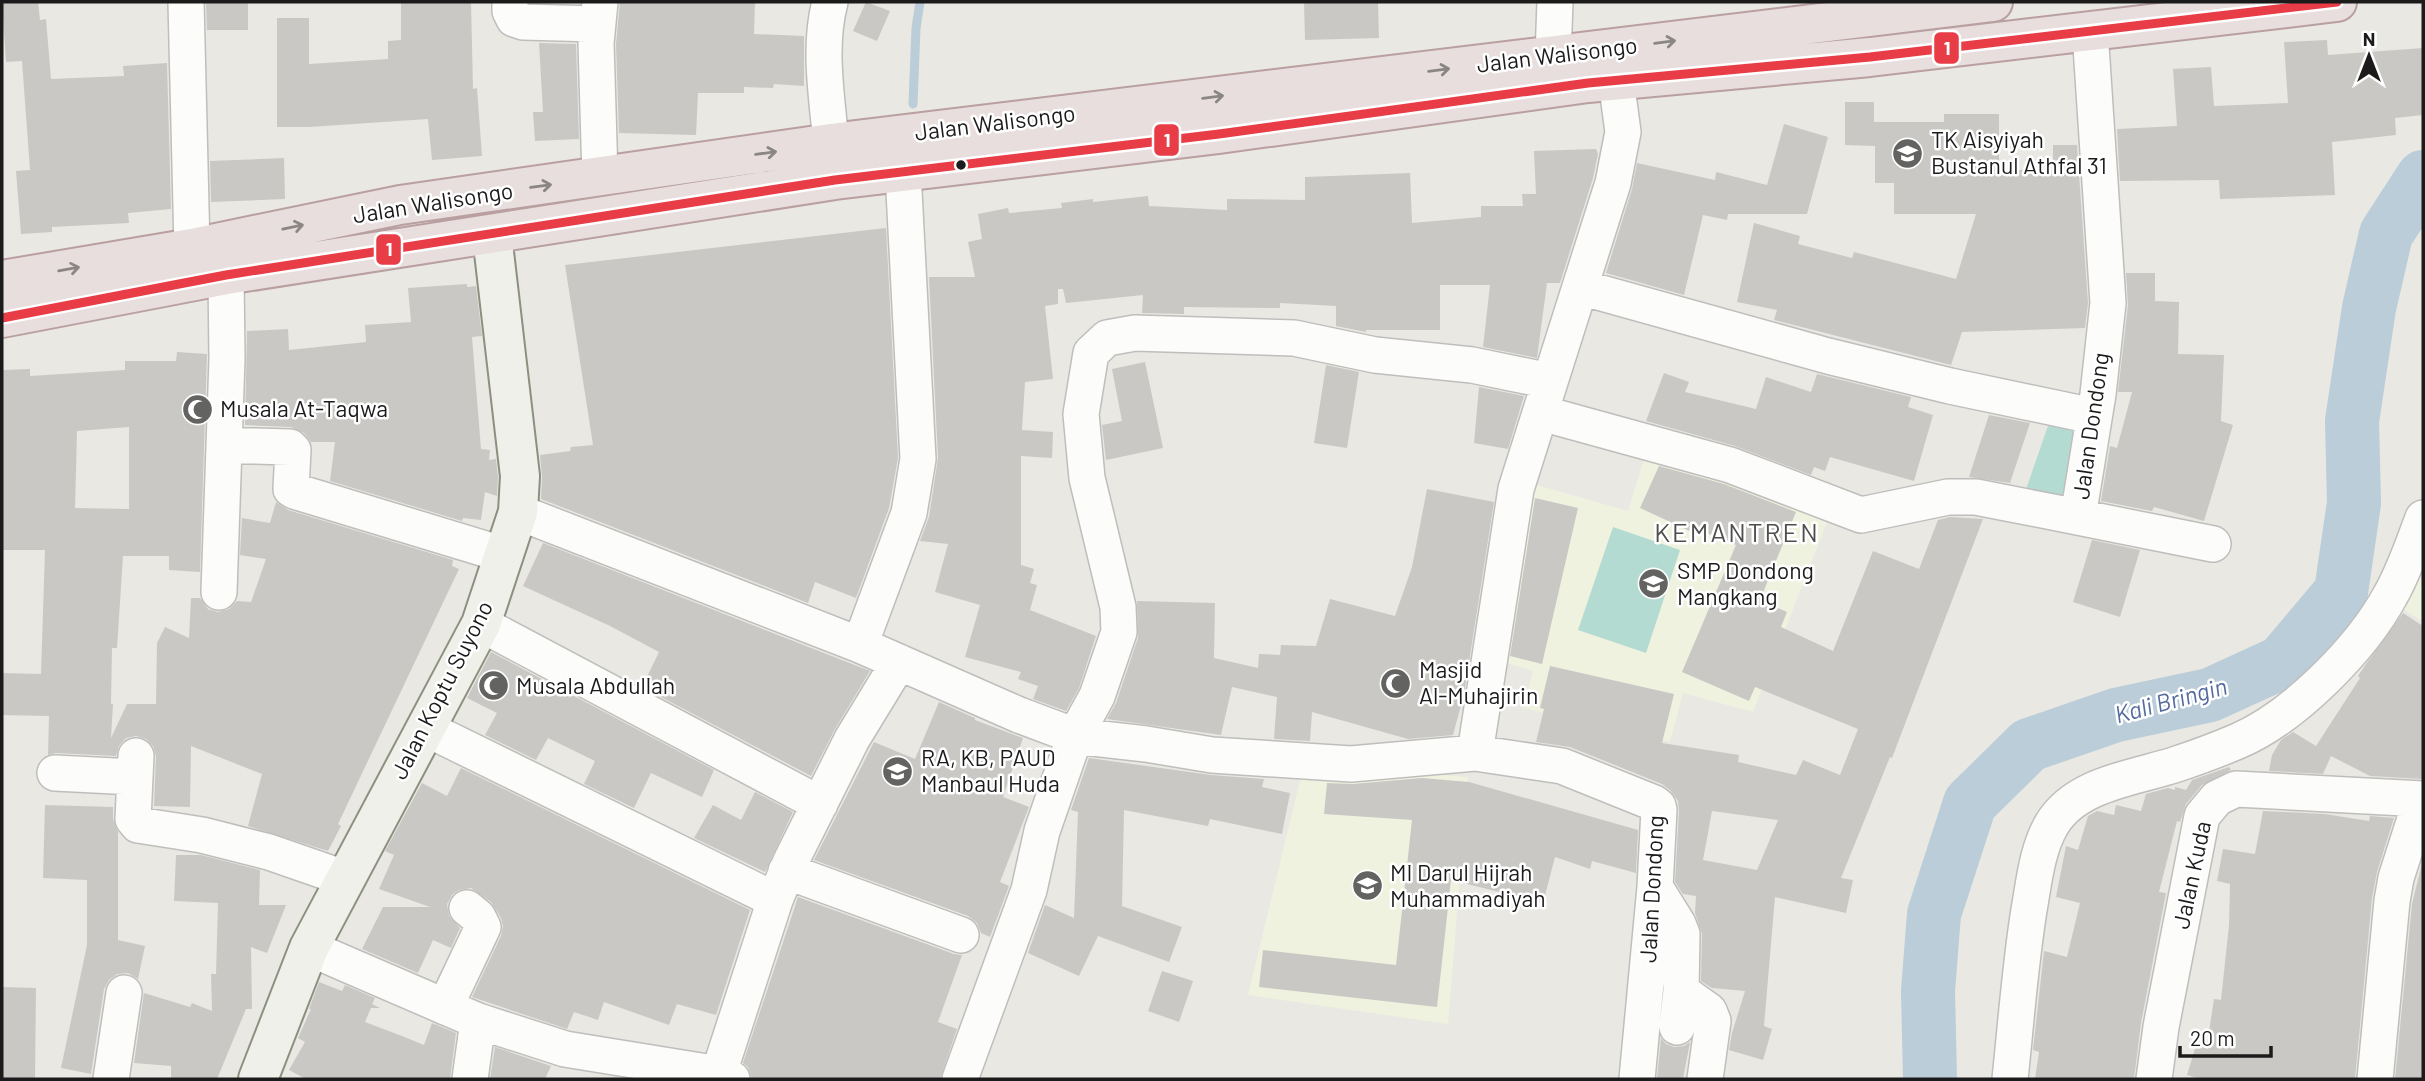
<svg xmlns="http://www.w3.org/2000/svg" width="2425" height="1081" font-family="Barlow,sans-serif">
	<rect width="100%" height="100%" fill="#e9e8e3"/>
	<path fill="#eff2df" d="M1648,446L1836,499L1753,712L1683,693L1670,742L1523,708L1533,671L1487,657L1530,483L1628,511Z
		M2423,543V621L2397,606Z
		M1304,764L1468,777L1448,1024L1248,995Z"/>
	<path fill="#b4dbd1" d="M2049,423L2083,434L2057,509L2023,498Z
		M1613,527L1680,550L1646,653L1578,630Z"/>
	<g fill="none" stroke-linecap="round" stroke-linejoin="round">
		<path stroke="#bacdd8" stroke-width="9" d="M913,104L916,28L920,2"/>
		<path stroke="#bacdd8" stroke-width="54" d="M1930,1079L1928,991L1934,914L1970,803L2029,745L2116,715L2210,695L2282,662L2341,592L2354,503L2352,421L2369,308L2386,234L2423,177"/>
	</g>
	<path fill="#cac8c5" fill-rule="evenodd" d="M2,2H38L40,20L46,19L51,79L124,76L123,66L167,63L171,209L128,213L129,223L52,227V232L21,234L16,171L30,170L22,61L6,62Z
		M206,2H248V30H207Z
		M401,2H471L473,89L477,88L482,156L432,160L428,119L309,127H277V18H309V64L388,59V41L401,40Z
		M620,2H755L754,34L804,36V86L774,84L773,88L744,87V93H698L696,135L619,133L616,44Z
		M866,2L890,11L877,41L853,31Z
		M1304,2H1378L1379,38L1305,40Z
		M2327,40L2328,55L2423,48V115L2395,118L2396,135L2332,142L2335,195L2220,199L2219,180L2120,181L2117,129L2177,126L2173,69L2211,67L2214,106L2288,103L2284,42Z
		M539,43L576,44L579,139L535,141L533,112H543Z
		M1845,102H1874V122H1944V114H1999V170H2053V145H2077L2088,303L2085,328L1962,332L1951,365L1774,320L1777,310L1737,302L1754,223L1800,236L1798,244L1852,258L1854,252L1956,279L1976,214H1894V183H1875V146L1845,145Z
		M1784,124L1828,137L1807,214H1728L1727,220L1703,215L1684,295L1606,273L1632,189L1637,163L1715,180L1716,172L1767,185Z
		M1596,149L1598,154L1593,178L1560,283H1547L1537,358L1483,347L1490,285H1440V330H1366V332L1336,326V306L1280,303V308L1184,307V314L1142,313L1143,295L1066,303L1063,289H1058V304L1045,306L1053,379L1025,382L1022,430L1053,432L1052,458L1021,456V565L1034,569L1030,583L1037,585L1030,610L1096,636L1079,688L1066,711L1033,699L1038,686L1018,679L1021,672L965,657L980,605L935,592L948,544L920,541L929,517L938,458L929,277H975L968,242L982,239L978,214L1008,208L1009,213L1062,208L1061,203L1093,199V202L1148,196L1149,206L1227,210V199L1305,200V177L1410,173L1412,223L1481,217V206H1523L1522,194H1536L1534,151Z
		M284,158L285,199L211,202L210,161Z
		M886,228L898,458L889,508L856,598L815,582L808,603L541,499L542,477L540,455L570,451L571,447L593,445L565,265Z
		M2126,273H2155V301L2179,302L2178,354L2224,355L2221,421L2233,425L2204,521L2154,507L2152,511L2101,501L2110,446L2117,448L2132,392H2118L2128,305Z
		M467,284V287L476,286L482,336L472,337L481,449L490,450L489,460L496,459L498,477L497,496L485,492L481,520L463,518L462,521L330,481L335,442H311L304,433L291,427L245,425L247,331L288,329L289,350L366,342L365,325L411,322L408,288Z
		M177,352L207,354L200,572L169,570V556H123L117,648H112L111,704H113L111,738L127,704H156L157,643L165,627L189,638L191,598H200L208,609L218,612L229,609L237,601L251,602L266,559L240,555L242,518L270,523L276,502L288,510L453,560L452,566L459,569L338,824L341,826L328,851L248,826L262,774L191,746L190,807L154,806L156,756L153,746L146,739L136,736L126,738L119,746L116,756L56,753L48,755L49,716L2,715V673L41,674L45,550H2V370L30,369V376L125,370V361H176ZM129,427V509L75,508L77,431Z
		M1145,362L1163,448L1106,460L1102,425L1122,421L1112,369Z
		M1326,365L1359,372L1347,448L1314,443Z
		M1664,373L1689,382L1685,392L1756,409L1766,377L1811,392L1817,374L1911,397L1908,407L1933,415L1914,481L1830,457L1825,471L1814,467L1811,475L1735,446L1646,421Z
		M1479,387L1524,396L1508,449L1474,443Z
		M1989,415L2030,423L2010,483L1969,477Z
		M1659,466L1724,484L1796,512L1760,600L1787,612L1781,627L1833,651L1873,551L1919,569L1938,520L1950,517L1983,519L1892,758L1890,757L1841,878L1853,880L1846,913L1775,897L1764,1026L1772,1029L1763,1060L1729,1050L1732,1033L1745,991L1712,988L1701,981L1702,934L1695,913L1696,896L1683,894L1675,882L1679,811L1678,801L1671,791L1662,784L1570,747L1536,742L1544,709L1540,708L1550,666L1674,694L1662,743L1739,755L1738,762L1796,775L1803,760L1840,775L1858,729L1755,687L1749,701L1682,672L1736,545L1694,528L1692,532L1640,508ZM1712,811L1778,820L1757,870L1703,860Z
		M1427,489L1494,502L1464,694L1453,735L1408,739L1312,712L1310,741L1274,739L1277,697L1232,687L1221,735L1107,719L1116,703L1138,638L1137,601L1215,603L1214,658L1258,668L1259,654L1280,655L1281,645L1316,646L1330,599L1395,616L1412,567Z
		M1535,498L1578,508L1542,664L1510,656Z
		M2092,540L2140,550L2120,617L2073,602Z
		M543,543L870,671L835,729L811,776L642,687L659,652L610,626L523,586Z
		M2403,613L2423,626V779L2370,776L2331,756L2323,774L2269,771L2272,755L2281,740L2293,732L2316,746L2360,678L2358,676L2366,664Z
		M491,652L714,770L702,797L651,773L634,808L584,784L595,761L548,738L536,760L485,735L497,713L467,698Z
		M939,702L975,718V720L1023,738L1003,797L1029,807L1000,882L1009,886L990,937L981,933L977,923L968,916L814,860L874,742L915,759Z
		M1089,758L1211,775L1264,779L1262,787L1290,793L1282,834L1210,819L1208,826L1124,810L1122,906L1182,927L1169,962L1098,936L1079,976L1028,953L1045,905L1074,918L1078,812L1071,810Z
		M2229,767L2231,770L2202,785L2186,804L2180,822L2177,821L2159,892L2166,893L2141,1023L2134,1079H2035L2039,1052L2033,1050L2044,951L2067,957L2080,903L2056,897L2066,846L2078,850L2088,816L2097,811L2114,815L2116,805L2141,811L2146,794L2168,788L2175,790V787L2186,790L2192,780Z
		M461,768L750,910L716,1015L677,1004L669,1025L604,1002L598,1020L574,1012L567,1029L472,997L501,936L503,926L501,918L491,902L471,888L459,890L452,895L447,904L449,916L460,928L451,948L433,940L418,973L362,949L383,907H430L379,889L394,855L385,851L422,783L447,796Z
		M1422,778L1469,782L1638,830L1636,873L1592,861L1590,869L1555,857L1543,903L1451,880L1437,1007L1259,987L1263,950L1396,965L1412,820L1324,814L1327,783L1353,784Z
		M755,792L793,812L765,872L694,838L713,805L741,820Z
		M45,805L113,807V819L118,832V940L145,946L138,979L128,973L117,974L109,980L104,989L91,1074L61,1068L87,945V880L43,878Z
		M2263,811L2325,814L2369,821L2370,816L2394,818L2377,872L2372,898L2355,1079H2200L2187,1075L2197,1042L2207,1045L2214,999L2221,1000L2229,925L2230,884L2217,881L2223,849L2255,854Z
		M176,855H201L260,870L259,905H286L267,953L251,947L252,1009H246L217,1079H171V1066L134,1063L144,993L190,1007L192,1003L212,1011L211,974H216L218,903L174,901Z
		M2423,859V1079H2395L2412,904Z
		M798,897L954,954L962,955L938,1022L957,1029L940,1079H752L748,1067L743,1063Z
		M1162,971L1193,981L1179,1022L1148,1011Z
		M319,982L342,991L345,985L375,998L372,1004L380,1008H371L365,1022L402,1036L424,1045L432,1023L456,1033L450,1079H306L289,1070L305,1042L298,1038L311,1009H309Z
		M2,987L36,988L35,1079H2Z
		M1661,1038L1666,1044L1674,1047L1684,1046L1690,1042L1683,1079H1657Z
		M495,1047L551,1066L545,1079H490Z"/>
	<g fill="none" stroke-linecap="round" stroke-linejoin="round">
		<defs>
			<path id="street" d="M186,2L192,248
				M510,2V11L514,19L523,22L597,24
				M830,2C818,47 827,97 831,143
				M1553,56L1555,2
				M600,177L596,43L600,2
				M1580,287L1828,356L1950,386L2093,416
				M1541,413L1730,465L1861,515L1948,497H1976L2078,517L2098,394L2108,303L2090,31
				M225,445L290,447L293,450L291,489L294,491L505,555
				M518,512L860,645L1019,715L1075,736L1146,744L1212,755L1351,764L1475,753L1562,766L1654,803L1658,806L1659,810L1655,887L1637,1079
				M2078,517L2213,544
				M219,592L227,359L226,275
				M481,624L820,804
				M860,645L909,513L918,459L903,172
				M425,728L775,900
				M1475,753L1516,489L1613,183L1623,132L1616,80
				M136,756L133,819L138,825L202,835L269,852L344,878
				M55,773L134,777
				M786,871L961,935
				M1655,887L1678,924L1682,934L1681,991L1709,1011L1713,1021L1705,1079
				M309,948L478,1021L565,1049L719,1074L732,1079
				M445,1007L483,927L478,917L467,908
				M1677,1027L1681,991
				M111,1079L124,993
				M470,1079L478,1021
				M717,1079L775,900L791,861L852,739L899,662
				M960,1079L1029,890L1042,831L1075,736L1097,696L1119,632L1118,607L1087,478L1081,414L1091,353L1107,338L1135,333L1294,338L1375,355L1472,365L1550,381
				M2010,1079C2016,1023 2020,966 2029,910C2034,882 2037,849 2052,824C2076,784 2133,778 2174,765C2195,758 2217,750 2238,741C2294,717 2361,649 2390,596C2404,572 2413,544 2423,518
				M2154,1079L2161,1027L2202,816L2217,798L2236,789L2423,799
				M2375,1079L2392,901L2396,878L2421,800"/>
			<path id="secondary" d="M258,1079L309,948L481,624L518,512L520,476L492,235"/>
			<path id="highway" d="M2,280L192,248L400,205L831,143L1993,2
				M2,318L226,275L835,180L1219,134L1588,83L1870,57L2337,2"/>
		</defs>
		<use href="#street" stroke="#bfbebc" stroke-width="38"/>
		<use href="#secondary" stroke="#8c907e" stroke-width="42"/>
		<use href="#highway" stroke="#ba9fa1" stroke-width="42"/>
		<use href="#street" stroke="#fcfcfb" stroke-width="35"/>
		<use href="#secondary" stroke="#eff0e9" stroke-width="38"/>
		<use href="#highway" stroke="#e7dedd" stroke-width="38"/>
		<defs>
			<path id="bus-1" d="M2,318L226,275L835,180L1219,134L1588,83L1870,57L2337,2"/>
		</defs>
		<use href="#bus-1" stroke="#fff" stroke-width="14"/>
		<use href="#bus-1" stroke="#e83d46" stroke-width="9"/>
	</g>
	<defs><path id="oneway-shaft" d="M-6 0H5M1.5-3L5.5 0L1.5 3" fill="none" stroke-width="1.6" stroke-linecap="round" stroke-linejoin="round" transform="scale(1.75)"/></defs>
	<g stroke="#8b8686">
		<use href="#oneway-shaft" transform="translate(1665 42) rotate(-7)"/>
		<use href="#oneway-shaft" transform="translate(1439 70) rotate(-7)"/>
		<use href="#oneway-shaft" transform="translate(1213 97) rotate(-7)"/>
		<use href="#oneway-shaft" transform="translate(766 153) rotate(-8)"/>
		<use href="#oneway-shaft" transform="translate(541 186) rotate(-8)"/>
		<use href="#oneway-shaft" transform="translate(293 227) rotate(-12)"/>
		<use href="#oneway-shaft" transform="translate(69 269) rotate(-10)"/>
	</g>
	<defs>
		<symbol id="school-disc" viewBox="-11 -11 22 22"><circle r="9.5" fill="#636361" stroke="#fff"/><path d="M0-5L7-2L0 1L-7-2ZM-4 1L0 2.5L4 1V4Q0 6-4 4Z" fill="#fff"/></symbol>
		<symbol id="mosque-disc" viewBox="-11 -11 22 22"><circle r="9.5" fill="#636361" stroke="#fff"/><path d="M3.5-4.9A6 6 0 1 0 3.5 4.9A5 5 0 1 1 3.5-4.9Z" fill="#fff"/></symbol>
	</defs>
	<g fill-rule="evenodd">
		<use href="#school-disc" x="1890" y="136" width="35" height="35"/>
		<use href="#mosque-disc" x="180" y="392" width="35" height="35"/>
		<use href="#school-disc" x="1636" y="566" width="35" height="35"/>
		<use href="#mosque-disc" x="1378" y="666" width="35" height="35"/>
		<use href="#mosque-disc" x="476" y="668" width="35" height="35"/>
		<use href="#school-disc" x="880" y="754" width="35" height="35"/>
		<use href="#school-disc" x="1350" y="868" width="35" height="35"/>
	</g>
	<circle fill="#1b1b1b" stroke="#fff" stroke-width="2.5" cx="961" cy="165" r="6"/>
	<g text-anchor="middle" stroke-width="5" stroke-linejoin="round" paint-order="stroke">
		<g font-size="23" fill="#1b1b1b" stroke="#fff">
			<text transform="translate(1557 55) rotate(-7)" y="8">Jalan Walisongo</text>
			<text transform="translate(995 123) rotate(-7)" y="8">Jalan Walisongo</text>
			<text transform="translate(433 203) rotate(-9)" y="8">Jalan Walisongo</text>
			<text transform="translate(2091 426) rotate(-82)" y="8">Jalan Dondong</text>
			<text transform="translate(442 690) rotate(-63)" y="8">Jalan Koptu Suyono</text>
			<text transform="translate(2192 875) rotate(-78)" y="8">Jalan Kuda</text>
			<text transform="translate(1652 889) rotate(-87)" y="8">Jalan Dondong</text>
		</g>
		<g font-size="23" fill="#1b1b1b" stroke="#fff" text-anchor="start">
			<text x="1931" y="148">TK Aisyiyah<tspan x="1931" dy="26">Bustanul Athfal 31</tspan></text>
			<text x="220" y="417">Musala At-Taqwa</text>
			<text x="1677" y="579">SMP Dondong<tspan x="1677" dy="26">Mangkang</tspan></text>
			<text x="1419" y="678">Masjid<tspan x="1419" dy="26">Al-Muhajirin</tspan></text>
			<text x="516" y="694">Musala Abdullah</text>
			<text x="921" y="766">RA, KB, PAUD<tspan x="921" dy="26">Manbaul Huda</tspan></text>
			<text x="1390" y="881">MI Darul Hijrah<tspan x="1390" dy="26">Muhammadiyah</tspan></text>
		</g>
		<g font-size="24" font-style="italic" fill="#546b9e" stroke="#fff">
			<text transform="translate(2171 701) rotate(-15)" y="8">Kali Bringin</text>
		</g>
		<g font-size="26" letter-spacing="2" fill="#4e4e4e" stroke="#fff">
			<text x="1737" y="542">KEMANTREN</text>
		</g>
	</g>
	<g stroke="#fff" stroke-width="2.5">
		<rect x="1933" y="31" width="27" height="34" rx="7" fill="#e83d46"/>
		<rect x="1153" y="123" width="27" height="34" rx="7" fill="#e83d46"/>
		<rect x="375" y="233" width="27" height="33" rx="7" fill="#e83d46"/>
	</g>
	<g font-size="19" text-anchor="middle" font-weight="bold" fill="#fff">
		<text x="1947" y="55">1</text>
		<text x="1167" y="147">1</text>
		<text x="389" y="256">1</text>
	</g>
	<rect width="2425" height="1081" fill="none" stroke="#1b1b1b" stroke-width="7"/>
	<g transform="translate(2369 56)" stroke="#ffffff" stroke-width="5" paint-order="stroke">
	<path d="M0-5L12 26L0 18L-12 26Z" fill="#1b1b1b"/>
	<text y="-10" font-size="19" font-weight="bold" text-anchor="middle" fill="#1b1b1b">N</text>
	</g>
	<path d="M2180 1046v10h91v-10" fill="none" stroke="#1b1b1b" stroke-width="3.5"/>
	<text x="2190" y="1046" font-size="21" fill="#1b1b1b" stroke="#ffffff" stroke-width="5" paint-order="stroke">20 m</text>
</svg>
